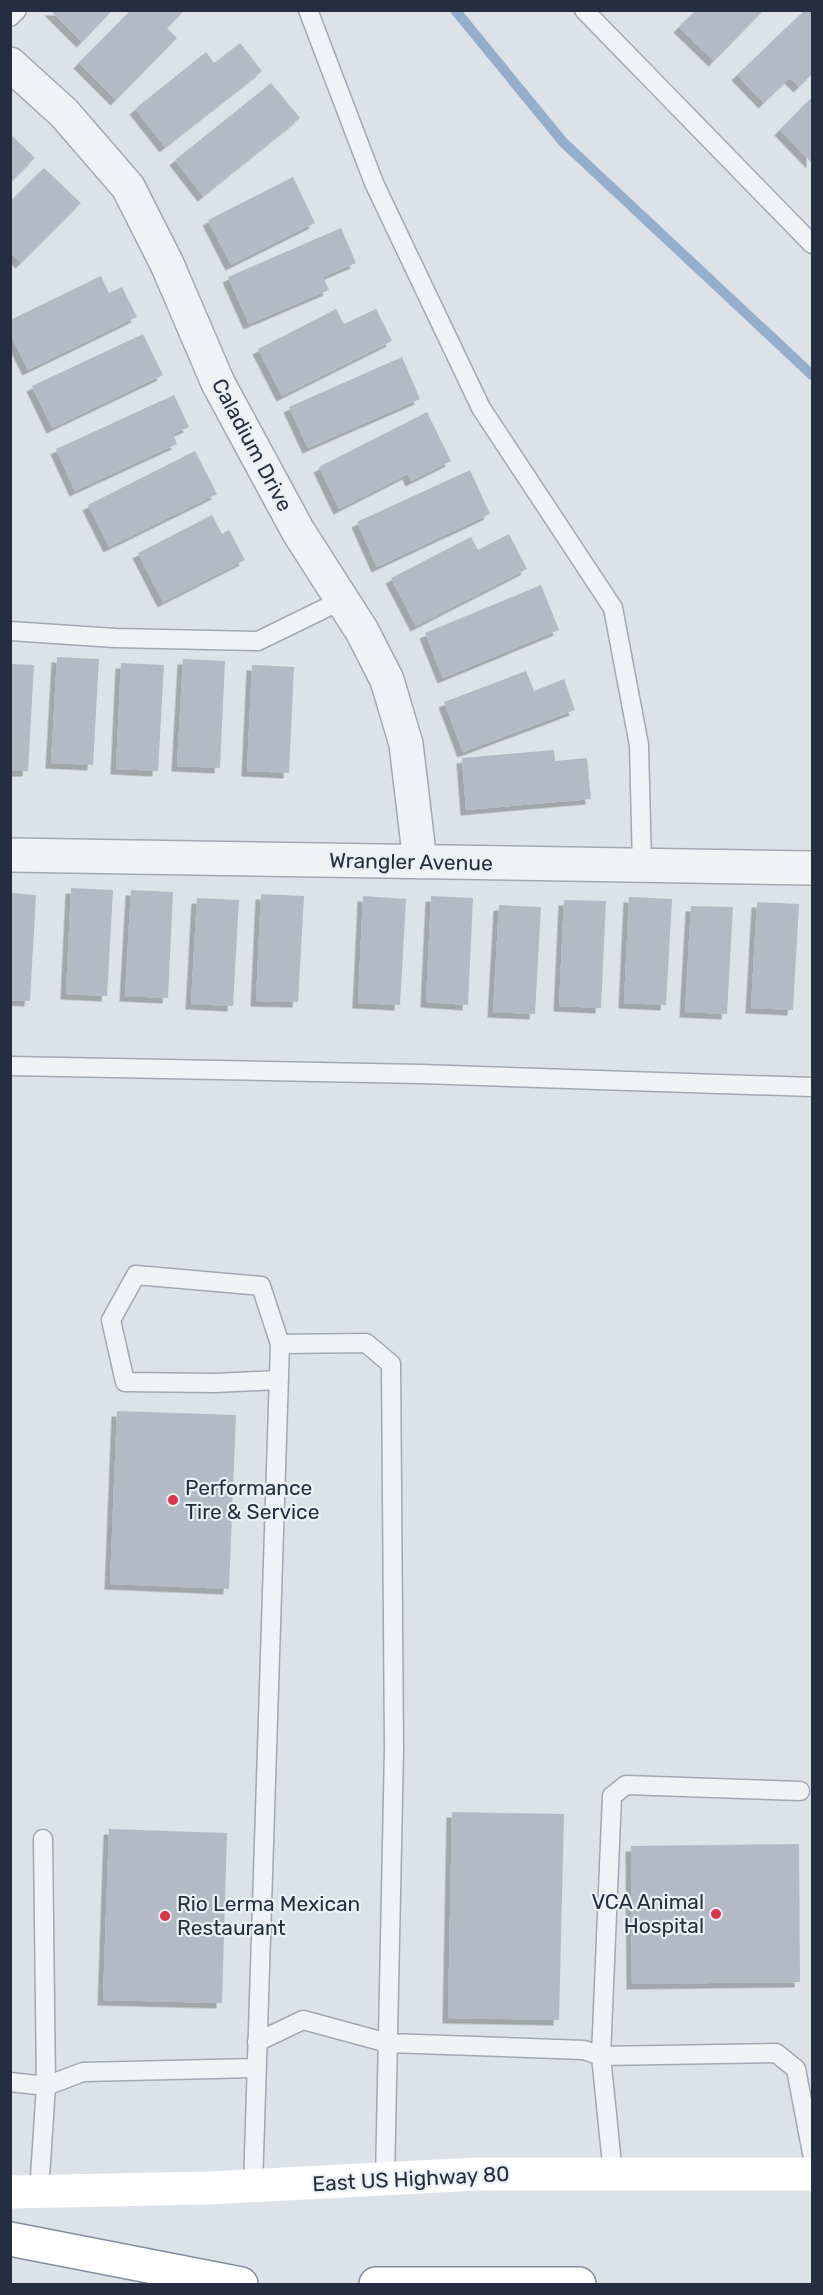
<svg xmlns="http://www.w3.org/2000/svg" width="823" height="2295" font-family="Rubik,sans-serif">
	<defs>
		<filter id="shadow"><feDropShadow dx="-5.5" dy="5.5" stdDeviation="0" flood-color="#0004"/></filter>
	</defs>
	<rect width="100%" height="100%" fill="#dde1e8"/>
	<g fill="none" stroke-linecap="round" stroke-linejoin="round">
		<path stroke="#94aecc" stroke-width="10" d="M455,10L563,142L812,375"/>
	</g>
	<path fill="#b3bac5" filter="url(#shadow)" d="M50,10H113L82,42Z
		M131,10H185L167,28L177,38L116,100L79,63Z
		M696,10H764L714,61L679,27Z
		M805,10H812V74L799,87L790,78L764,103L737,75Z
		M240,43L262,71L165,147L135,109L206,52L214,63Z
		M271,83L300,118L203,196L175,160Z
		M812,97V163L780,130Z
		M10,134L35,158L10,183Z
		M44,168L81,203L21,263L13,255L10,258V202Z
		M293,177L315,223L231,265L208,220Z
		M341,228L356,263L323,277L329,290L249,324L228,277Z
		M101,276L109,293L122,287L137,317L28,370L10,334V320Z
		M336,309L344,324L376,309L392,341L282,396L258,349Z
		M143,334L163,375L52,428L32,386Z
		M402,357L420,399L308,448L289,407Z
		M174,395L189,427L173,434L177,444L75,491L56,449Z
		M427,412L451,461L411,481L408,474L339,509L319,467Z
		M195,451L217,494L109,547L88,505Z
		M470,470L490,514L377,567L357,522Z
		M212,515L222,534L229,530L245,560L163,602L138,553Z
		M509,534L527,569L416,626L391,578L471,537L478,550Z
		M541,585L559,630L443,678L425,633Z
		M57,657L99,659L93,765L51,763Z
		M183,659L225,661L220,768L177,766Z
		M121,663L164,665L158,771L116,769Z
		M10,664L34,665L28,771H10Z
		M252,665L294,667L289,773L247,771Z
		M526,671L534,691L564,679L575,710L463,752L444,702Z
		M554,750L555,761L587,758L591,799L466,810L462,758Z
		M71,888L113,890L107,996L66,994Z
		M131,890L173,892L168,998L125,996Z
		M10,893L36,895L30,1001L10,1000Z
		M261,894L304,896L298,1002L256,1001Z
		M363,896L406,899L400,1005L358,1003Z
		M431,896L473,898L468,1005L426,1002Z
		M629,897L672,899L666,1005L624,1003Z
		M197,898L239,900L233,1006L191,1004Z
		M564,900L606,901L601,1008L559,1006Z
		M757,902L799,904L793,1010L751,1008Z
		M499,905L541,907L535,1014L493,1012Z
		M691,906L733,907L727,1014L685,1012Z
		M117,1411L236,1415L229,1589L110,1584Z
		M452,1812L564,1814L559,2020L448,2018Z
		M109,1829L227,1833L222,2003L103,2000Z
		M799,1844L800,1982L632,1984L631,1846Z"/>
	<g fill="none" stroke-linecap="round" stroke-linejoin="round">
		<defs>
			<path id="service" d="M308,10L374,183L481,408L613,608L639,745L642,865
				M584,10L812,244
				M10,17L17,10
				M10,631L115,638L258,641L342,600
				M10,1066L421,1074L812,1087
				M280,1344L366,1343L391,1364L394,1749L385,2179
				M800,1791L626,1785L612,1796L601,2056L776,2053L796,2069L812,2153
				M257,2042L303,2020L388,2043L584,2050L601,2056L613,2174
				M10,2082L46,2086L83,2072L257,2068
				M253,2186L280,1344L261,1286L136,1275L111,1320L125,1382L215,1383L279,1380
				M39,2192L46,2086L43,1839"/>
			<path id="minor" d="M10,64L64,113L128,187L167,264L218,383L298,531L362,631L387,680L406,744L420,862
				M10,855L812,868"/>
			<path id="motorway" d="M10,2239L241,2284
				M376,2284H579"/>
		</defs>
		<use href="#service" stroke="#a2a8b2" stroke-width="21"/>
		<use href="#minor" stroke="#a2a8b2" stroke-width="36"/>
		<use href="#motorway" stroke="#838ea0" stroke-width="36"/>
		<use href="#service" stroke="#f0f2f6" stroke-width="18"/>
		<use href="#minor" stroke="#f0f2f6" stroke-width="33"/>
		<path stroke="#fff" stroke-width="33" d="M10,2192L208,2188L477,2174H812"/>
		<use href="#motorway" stroke="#fff" stroke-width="33"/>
	</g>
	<g fill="#da344a" stroke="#ecf0f6" stroke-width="2">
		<circle cx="173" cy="1500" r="6"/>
		<circle cx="716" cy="1914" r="6"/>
		<circle cx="165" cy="1916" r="6"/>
	</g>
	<g text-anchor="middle" stroke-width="4.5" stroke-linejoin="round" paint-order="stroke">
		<g font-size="21" fill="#252e40" stroke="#ecf0f6">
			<text transform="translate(252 445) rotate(62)" y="7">Caladium Drive</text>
			<text transform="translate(411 862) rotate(1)" y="7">Wrangler Avenue</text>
			<text transform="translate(411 2179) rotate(-3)" y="7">East US Highway 80</text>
		</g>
		<g font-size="21" fill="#252e40" stroke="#ecf0f6" text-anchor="start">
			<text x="185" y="1495">Performance<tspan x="185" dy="24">Tire &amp; Service</tspan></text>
			<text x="704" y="1909" text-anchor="end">VCA Animal<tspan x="704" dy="24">Hospital</tspan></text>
			<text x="177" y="1911">Rio Lerma Mexican<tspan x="177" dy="24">Restaurant</tspan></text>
		</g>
	</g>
	<rect width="823" height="2295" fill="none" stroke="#252e40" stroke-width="24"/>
</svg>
